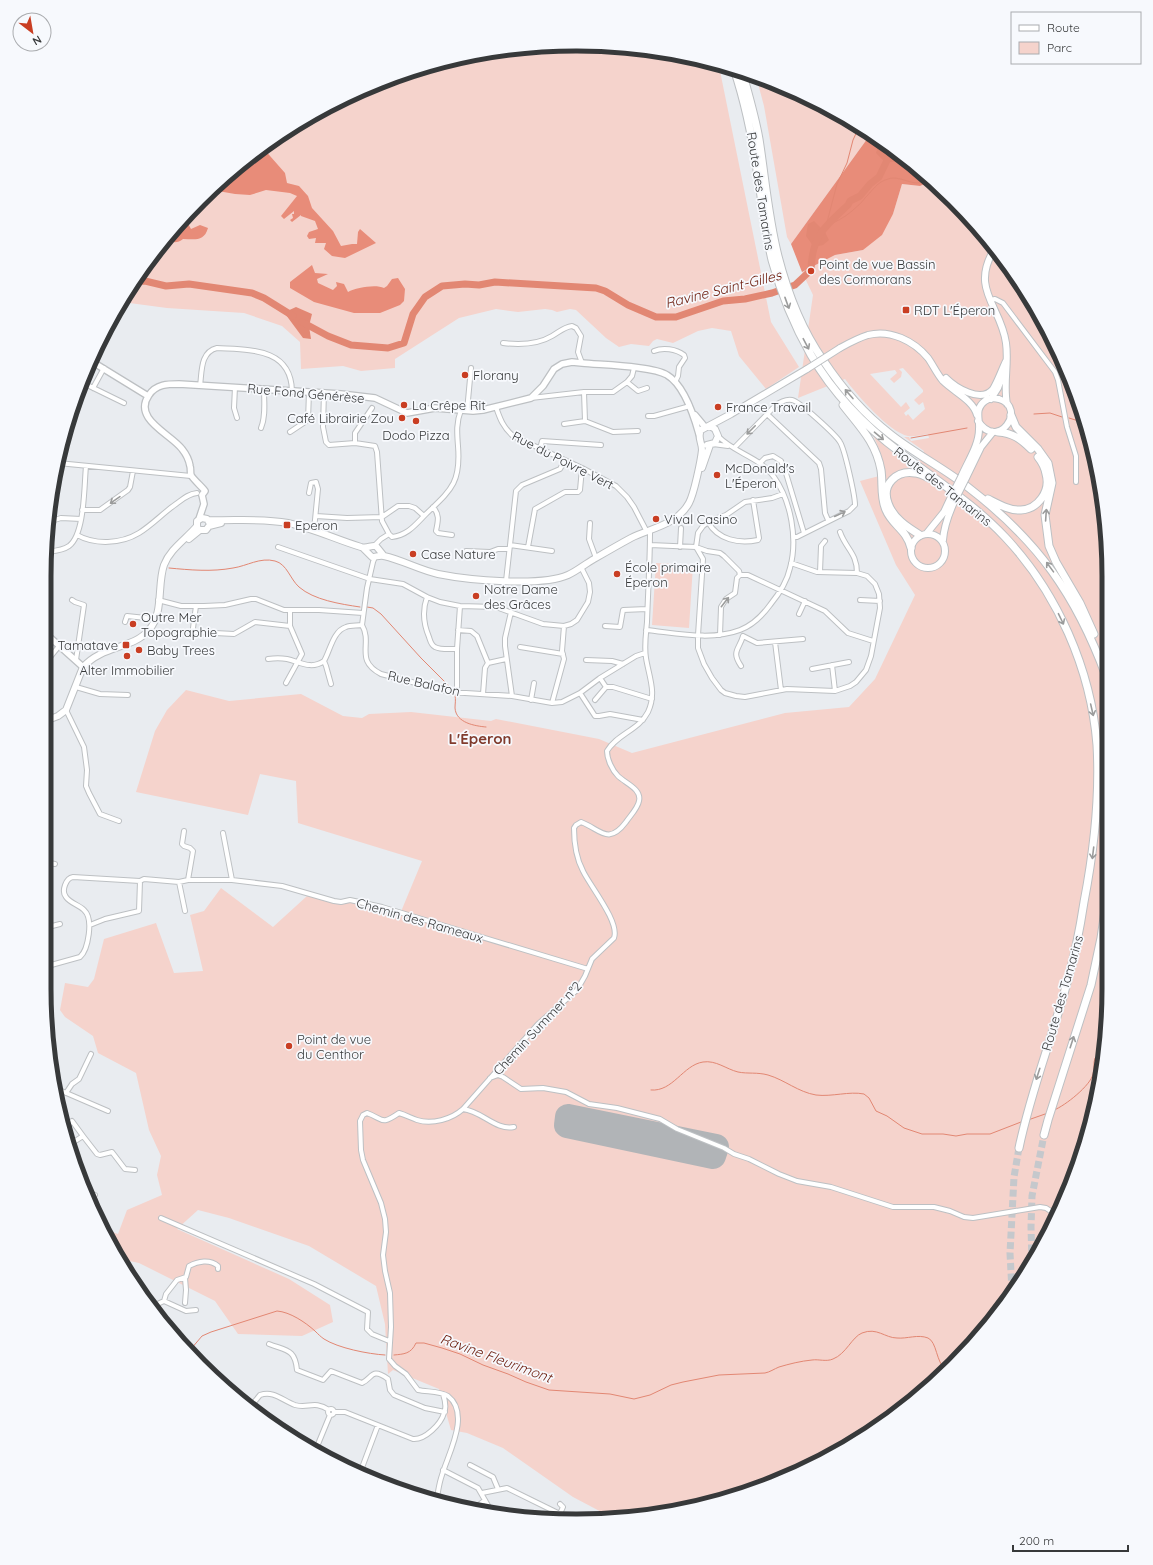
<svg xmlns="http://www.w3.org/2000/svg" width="1153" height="1565" font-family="Quicksand,sans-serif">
	<rect width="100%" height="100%" fill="#e9ecf0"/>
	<path fill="#f5d3cc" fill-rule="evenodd" d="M541,45L646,49L719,66L771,322L799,367L766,389L739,356L731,331L712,328L698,331L673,343L657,339L653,341L649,346L631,344L619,347L606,338L576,310L570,309L557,312L552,310L545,309L518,312L496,309L459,318L395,359V368L361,371L343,366L301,369L300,342L282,326L244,313L167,308L122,302L134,281L176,225L252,154L341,99L438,62Z
		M756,76L843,115L870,135L791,244L787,237L764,106Z
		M932,181L999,252L1068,373L1104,507L1108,1024L1091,1127L1038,1255L977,1339L901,1411L780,1480L646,1516H609L573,1497L503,1448L467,1433L451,1430L439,1389L393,1370L388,1374L385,1324L376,1286L309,1246L229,1218L198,1210L177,1229L289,1279L330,1305L333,1322L302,1336L238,1334L215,1301L139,1263L120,1259L104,1229L118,1234L127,1210L162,1195L157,1175L161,1156L149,1130L136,1073L98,1053L93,1036L65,1017L60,1010L65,983L88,987L94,979L104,939L156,923L174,973L203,971L190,915L204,911L221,888L273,927L307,896L351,903L400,914L422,861L298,823L296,781L260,774L248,815L136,792L155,731L167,710L186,690L229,701L301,694L343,716L362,718L369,714L411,712L491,721L496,719L599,739L632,753L785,713L849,707L875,679L915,595L896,565L860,481L883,475C883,457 879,446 870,430L892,452L911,465L919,460L924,451L904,437H909L911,441L929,438L928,434C921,435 914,437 908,436C889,432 857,395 845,379L798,398L813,295L802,272L835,255L863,250L893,214L902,184L920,186ZM903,368L923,390V392L914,400L919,405L923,402L925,409L913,420L908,414L906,416L904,413L910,408L906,402L901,407L870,374L895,370L897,373L890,379L894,383L901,377L902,372L899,369Z
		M656,563L693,565L689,628L652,625Z"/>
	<path fill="#e88c79" d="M870,135L927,176L932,181L920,186L902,184L893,214L882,235L863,250L835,255L802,272L791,244Z
		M263,148L285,173L287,183L299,186L308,196L312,208L333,231L341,246L352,244H357L358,232L360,229L376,243L345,258L332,256L324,249L326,243H315L316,238L309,239L307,236L309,232L318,229L315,221L301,216V215L292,222L290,220L293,218L292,214H294V211L284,219L281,216L297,196L290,193L266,190L250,195L235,194L218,191L205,205L199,204L252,154Z
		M186,220L191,229L200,225L208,228C204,242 195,239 183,239C177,244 172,242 165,240L179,223L181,224Z
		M312,265L315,273L328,274L317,279L318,283L333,290L337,286L336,282L344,284L348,292C356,288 375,284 384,288L387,286L392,279L398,278L405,289L404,301L400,305L380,313H354L314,302L290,288V282Z"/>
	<path fill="#e28773" d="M883,144L900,157L895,162H885L876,153L878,147Z
		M814,221L825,232L829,240L823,245L814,247L806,236L808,224Z
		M296,307L312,314L309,326L311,339L303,338L286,315L285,312Z"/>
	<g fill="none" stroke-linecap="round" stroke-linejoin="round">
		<path stroke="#e28773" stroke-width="1" d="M826,226L837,184L847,163L853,140L859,127
			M825,227C835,222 844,218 852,211C856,207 862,203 865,198C873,190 877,182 888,179C902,174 916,191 929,178
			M1034,414L1050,413L1062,417
			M1069,418L1082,422
			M911,438L967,428
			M169,568C190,570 212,572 233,568C247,566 260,557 275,561C287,564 290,579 299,587C314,600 340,604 360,607
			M367,607L373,608L381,614L421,658L449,686
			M455,695C456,700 455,704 455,708C456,723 475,726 486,727
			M651,1090C673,1092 683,1065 703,1062C716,1060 726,1069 738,1072C748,1074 757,1072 768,1075C785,1080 798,1092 816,1095C832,1097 849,1091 864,1094L869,1098L876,1111L887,1116L904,1128L922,1134H943L956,1136L967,1134H990L1021,1122
			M1054,1110C1065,1106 1091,1085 1093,1074C1095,1068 1093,1063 1095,1058L1102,1051L1104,1046
			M1028,1120L1048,1113
			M191,1349L202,1336L211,1332L277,1311C290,1312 305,1322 315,1331C318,1334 321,1337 324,1339C338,1348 368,1354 385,1355
			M394,1355C404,1354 411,1354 416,1343H424L442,1348L460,1354L483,1365L508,1374L526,1382L549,1390L610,1394L634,1399L650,1395L671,1385L683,1382L719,1375L765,1373C770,1372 774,1369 779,1367C789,1364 801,1361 812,1360C819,1359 826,1362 833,1359C846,1354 852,1337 862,1333C877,1327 885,1338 897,1338C907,1339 918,1334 928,1338C937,1342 936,1362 945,1369"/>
		<path stroke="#e28773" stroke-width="7" d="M133,282L145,281L166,286L189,284L252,293L264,298L293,316
			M302,322L328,336L351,345L388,348L404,343L413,314L425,297L442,286L465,284L479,285L495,282L596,288L605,291L628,305L656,317H676L723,301L745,299L772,293L795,285L811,270C812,236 824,227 848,205L850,201L860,196L870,184L879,177L892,150"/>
		<path stroke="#b1b4b7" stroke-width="26" d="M568,1117L716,1147L713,1156L567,1125Z"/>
		<path stroke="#c5c8cc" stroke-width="7" stroke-dasharray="7 3.5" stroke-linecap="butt" d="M1032,1262L1031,1227L1032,1196L1044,1135
			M1012,1291L1010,1253L1014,1177L1019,1148"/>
		<defs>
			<path id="minor" d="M990,300L995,299L1003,303L1055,372L1058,380L1067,427L1076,456V482
				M503,343C520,345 537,345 552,336C559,332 564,327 572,326L576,328L581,336L578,352L582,363
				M654,351C663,347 676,349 684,355L685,358L679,367L678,376L675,382
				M81,382L124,403
				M627,382L638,391L647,388
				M200,386C202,372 200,352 217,348C248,350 291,347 292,391
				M235,387L234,408L237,418
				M93,388L104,368
				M324,392L323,427L326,442L329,445L355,443L375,446L377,452L382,521L389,534
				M584,392L585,421L613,432L638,431
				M531,398L584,392H613L627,382L632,376L634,368
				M496,407C500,419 503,427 513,436L582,468L616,486L627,497L634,507L647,532
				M467,411L471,368
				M767,414L819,463L821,469L825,513L828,520
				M648,416H654L690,406
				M564,424L585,421
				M261,428C266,416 264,402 264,389
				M290,432L308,420L309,392
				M355,443V433L372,408
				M713,444L728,446
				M735,447L775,406C780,402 785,399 792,400C799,401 836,435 840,442C845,450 855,496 855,505L849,511L797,537H793
				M540,449L542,441L601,445
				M58,463L191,476
				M760,463L765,458L773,456L781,461L785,470L804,533
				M309,493L311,483L316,482L318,489L314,530
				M783,494L772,498L745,502L726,515L711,520L703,526L698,533L696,547L703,559L698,635V648L704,664L712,678L721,690L725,693L736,696L745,697L787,689L835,691L850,686L856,682L866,670L871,656L880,608L879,594L875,584L867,576L857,573L817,572L791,563
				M433,507C440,515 438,521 436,531L438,533L452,535
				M82,510H100L128,490L130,487L133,471
				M316,516L347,518L382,517L398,506H409L415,508L424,516
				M48,522L61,518L81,519
				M708,522C718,540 739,544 758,540L759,538L753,500
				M590,523L589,539L596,558
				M840,532C846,549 857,553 857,573
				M77,535C95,545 121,544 139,533C152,525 163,513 176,504C183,499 188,494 197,493
				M375,545L381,539L389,534L392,537C408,535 415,525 426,514C451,490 461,483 458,446C457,433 456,423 461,410
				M510,545L552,551
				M650,545L696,547L707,551L720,553L724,556L739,571L740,575
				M278,547L370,579L403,584L427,597L440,602L460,606L496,607L543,624L564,626L571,624L577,620L588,602L590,592L589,583L581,567
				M528,547L535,509L565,492H578L580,490L582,468
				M680,547L681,528
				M466,551L490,552L498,549H509
				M45,552C53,551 62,551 69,546C85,534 84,486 86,466
				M375,557L373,562L367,588L362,625C373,644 354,660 381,674L450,692L512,696L552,703L562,702L580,693L600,678L636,656L645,653
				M820,572L821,546L825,541
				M506,581L516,491L522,485L560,469L565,460
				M427,597C422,611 423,623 429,637C430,640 431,645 435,647C440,650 450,649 457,649
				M72,600L75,602L84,605L76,660
				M158,600L181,606H204L225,605L251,599H256L284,610H319L363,613
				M860,600L880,601
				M196,606L193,628V630L196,632L234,634L255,622L290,626
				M511,612L505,638V646L512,696
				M799,614L805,601
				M125,622L127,616L155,619
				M605,626L620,627L623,610L647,609
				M458,630L471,631L477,636L488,663
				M646,630C676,633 711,641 740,630C753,625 762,616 770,605C779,594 787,582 790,568C798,539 791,501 774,477C760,457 734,453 718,436
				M720,635L721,607L726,599L735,593L737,578L740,575H748L825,611L848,633L873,641
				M743,636L757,643L803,639
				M775,642L781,690
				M520,647L563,654
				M268,659C275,658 281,658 287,659C300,662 311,670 324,661C330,651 333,631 346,627C351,625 357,626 362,625
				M586,660L612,661L623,664
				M324,661L326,666L331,684
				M832,665L835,691
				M45,666L46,662L60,645
				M741,666C731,651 739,650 743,636
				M812,669L849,662
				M600,678L606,687H613L652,699
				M286,683L302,654L290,626V610
				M76,687L100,694L128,695
				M457,693V649L460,606
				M580,693L595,716H599L610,714L643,720
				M483,694L485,668L488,663L506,659
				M531,700L534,683
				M595,700L606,687
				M552,703L564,659L562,651L564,626
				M66,710L84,747L87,770L86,786L89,793L100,814L119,821
				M45,714L49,715
				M184,831L182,844L184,846L190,848L193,851L188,880
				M223,833L232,880
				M44,862L55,864
				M179,882L185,911
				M44,886L47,863
				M44,920L46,928
				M90,925L105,919L139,911L140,881
				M44,928L60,924
				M44,967L80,957C88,950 94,919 84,910C79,905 70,903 66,897C61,891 66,878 73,877L140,881L144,879L179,882L188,880H232L282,886L334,901L341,902L350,900L382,907L588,969
				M490,1078L498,1075L503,1077L521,1089L543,1088L566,1092L589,1104L617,1108L660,1119L677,1129L724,1148L734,1154L749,1159L779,1174L797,1181L831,1187L893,1207H934L950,1211L964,1217L973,1218L1040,1207L1046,1208L1055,1214
				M57,1089L108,1111
				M66,1093L72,1084L79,1079L91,1054
				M463,1109C482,1111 496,1131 514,1127
				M67,1126L72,1121L83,1136
				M69,1145L83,1136L97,1154L100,1155L112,1152L125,1169L135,1170
				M84,1191L95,1195
				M161,1218L314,1284L368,1312L367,1329L372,1334L389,1341
				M185,1278L186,1290L185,1303
				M164,1301L166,1294L177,1280L186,1277L189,1266C198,1261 210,1259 218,1266V1269
				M153,1306L164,1301L186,1311L196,1310
				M269,1344C287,1351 295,1349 297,1370L323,1380L331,1371L362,1383C373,1378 371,1367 388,1379L390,1390L394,1395L425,1408L445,1412
				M251,1406L260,1395C274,1390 283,1401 295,1405C308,1409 314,1400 329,1410
				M328 1412a3 3 0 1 1 6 0a3 3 0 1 1-6 0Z
				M335,1412H345L413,1439C425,1440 441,1424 444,1413C447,1407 445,1400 443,1394
				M316,1449L330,1415
				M470,1465L493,1477L498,1489
				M443,1470L478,1488L490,1509L505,1516
				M360,1473L378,1425
				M482,1493L507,1488L564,1516
				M436,1502C438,1493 439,1483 442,1475C448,1454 471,1414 448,1396C440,1391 427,1392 418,1390L406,1374L395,1366L389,1359L391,1327L390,1293L385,1271L383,1255L386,1232L385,1219L381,1203L363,1160L361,1150L360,1121L363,1115L367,1113C384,1119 380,1126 399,1113C406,1115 411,1118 417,1120C432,1125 452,1119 463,1109L538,1024L577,990L585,976L592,959L614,938C620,922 590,886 583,871C576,858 574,843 574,828L576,825L581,822C600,829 608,846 626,822C630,816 638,808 639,801C642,789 625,783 618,776C612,770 607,759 607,751C617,734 639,730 648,712C657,693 649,677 646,658C644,646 646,634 647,622C648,592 650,561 650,531
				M477,1510L480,1504L485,1500
				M559,1516L563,1507L560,1504"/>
			<path id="tertiary" d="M91,361L148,396
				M695,415L705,427
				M202,495L205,491C203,488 192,478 191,475C190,472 191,469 190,466C189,460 186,454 182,449C171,434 132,419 149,395C156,384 168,384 179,384L341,394L375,398L407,413L435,408L473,411L483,410L531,398L543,386L554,369L562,364L572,362L582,363C601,365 653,366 667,375C684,385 694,416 699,434
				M199,519L204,504L202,495
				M45,633L83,667"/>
			<path id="secondary" d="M995,248C969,289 1001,306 1006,343C1009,364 1003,384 1007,404
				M840,348C849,343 858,338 868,335C890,329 914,341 928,358C933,365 937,374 943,381C954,392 973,400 977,415
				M946,378C955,387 981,404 993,389C998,381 1002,369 1006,361
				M991,399L998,388L1003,374
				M707,445L715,443L718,436L715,429L710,426
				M702,468L710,445
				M962,475C968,461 979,445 979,429C980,419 974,409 985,401C989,398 995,398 999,399C1028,408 998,452 978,421
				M966,478L981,447L993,432
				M208,520C235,521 261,518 288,523C313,528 337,540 361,547C367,549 371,545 376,546L384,556
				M197,526V521L202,518L207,519L209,522
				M200,530H206L209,526L221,523
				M927,533L944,512L951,497
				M911 551a17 17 0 1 1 34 0a17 17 0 1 1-34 0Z
				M189,539L200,530
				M943,540C944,526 949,513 955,500
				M363,548L372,557C376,557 379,555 384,556C402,560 420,570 438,574C468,580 541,587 568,575C577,571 585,564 594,559C606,552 618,545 631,538C651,528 677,525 689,503C694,494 701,460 702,450C702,442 697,437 701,430L731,414L807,369
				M45,721L58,716L66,710L83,667C103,645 133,649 149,630C164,613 157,585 164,565C170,549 186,539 197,526"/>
			<path id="trunk" d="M734,69C745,102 752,136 757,170C762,200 765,230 772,260C781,293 794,325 811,355C833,393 866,427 901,453C937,481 974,504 1005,537C1057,592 1091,669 1097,745C1100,797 1094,850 1084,902C1080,928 1075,954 1068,979C1053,1036 1031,1090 1019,1148
				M742,71C748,93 755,116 759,139C765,177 768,217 778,256C787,291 802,330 823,360C841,387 864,414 890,434C915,454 944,468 969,488C1038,541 1076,595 1106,676
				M843,405C860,427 876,442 881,470C883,484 880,497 886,510C892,525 907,530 911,548
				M1011,415L1016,427L1038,449L1048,463L1052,483L1045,515L1049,546L1056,562L1080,603L1094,634
				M998,432C1013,433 1021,439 1031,449
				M988,499C998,504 1010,511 1021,510C1038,509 1051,491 1046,474C1045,468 1042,462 1038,457
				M920,535C907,527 893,518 888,503C881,484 897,470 915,473C920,473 924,476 929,478
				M1044,1135L1048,1120L1091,985L1101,938L1107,897"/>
		</defs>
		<use href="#minor" stroke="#bdc0c3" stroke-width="6"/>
		<use href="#tertiary" stroke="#bdc0c3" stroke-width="8"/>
		<use href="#secondary" stroke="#bdc0c3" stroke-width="8"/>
		<use href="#trunk" stroke="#bdc0c3" stroke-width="9"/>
		<use href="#minor" stroke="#fff" stroke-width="4"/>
		<use href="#tertiary" stroke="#fff" stroke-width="5.5"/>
		<use href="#secondary" stroke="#fff" stroke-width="6"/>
		<use href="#trunk" stroke="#fff" stroke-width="7"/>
		<defs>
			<path id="secondary-bridge" d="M807,369L840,348
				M951,497L962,475
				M955,500L966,478"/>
		</defs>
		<use href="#secondary-bridge" stroke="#bdc0c3" stroke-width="8" stroke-linecap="butt"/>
		<use href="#secondary-bridge" stroke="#fff" stroke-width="6"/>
	</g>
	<defs><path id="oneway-shaft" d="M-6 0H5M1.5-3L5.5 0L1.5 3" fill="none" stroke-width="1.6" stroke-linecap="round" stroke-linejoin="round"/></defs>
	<g stroke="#9b9c9c">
		<use href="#oneway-shaft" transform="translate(787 303) rotate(70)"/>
		<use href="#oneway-shaft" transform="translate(806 344) rotate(62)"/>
		<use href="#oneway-shaft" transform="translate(849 394) rotate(-131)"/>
		<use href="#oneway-shaft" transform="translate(751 430) rotate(135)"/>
		<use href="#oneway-shaft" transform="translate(879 436) rotate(40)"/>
		<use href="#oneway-shaft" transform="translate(115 500) rotate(145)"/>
		<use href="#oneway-shaft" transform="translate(840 514) rotate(-25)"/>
		<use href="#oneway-shaft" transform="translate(1046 515) rotate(-86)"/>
		<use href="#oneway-shaft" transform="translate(1050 567) rotate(-126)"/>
		<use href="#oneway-shaft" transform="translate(725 602) rotate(-52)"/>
		<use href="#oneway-shaft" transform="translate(1061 619) rotate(64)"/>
		<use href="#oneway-shaft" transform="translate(1092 710) rotate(77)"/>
		<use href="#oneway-shaft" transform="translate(1093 853) rotate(97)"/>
		<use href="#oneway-shaft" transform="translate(1072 1042) rotate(-72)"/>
		<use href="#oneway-shaft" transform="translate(1038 1074) rotate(108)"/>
	</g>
	<g fill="#c93e23" stroke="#f7f9fd" stroke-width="1.5">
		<circle cx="811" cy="271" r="4"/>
		<rect x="902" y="306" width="8" height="8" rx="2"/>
		<circle cx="465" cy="375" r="4"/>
		<circle cx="404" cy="405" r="4"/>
		<circle cx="718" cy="407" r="4"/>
		<circle cx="402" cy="418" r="4"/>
		<circle cx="416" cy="421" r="4"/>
		<circle cx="717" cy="475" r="4"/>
		<circle cx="656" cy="519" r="4"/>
		<rect x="283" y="521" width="8" height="8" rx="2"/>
		<circle cx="413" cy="554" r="4"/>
		<circle cx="617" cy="574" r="4"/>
		<circle cx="476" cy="596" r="4"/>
		<circle cx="133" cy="624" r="4"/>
		<rect x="122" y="641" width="8" height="8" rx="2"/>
		<circle cx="139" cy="650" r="4"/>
		<circle cx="127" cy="656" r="4"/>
		<circle cx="289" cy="1046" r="4"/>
	</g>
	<g text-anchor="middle" stroke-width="3.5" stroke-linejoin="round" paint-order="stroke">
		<g font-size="13" fill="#37393a" stroke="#f7f9fd">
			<text transform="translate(761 191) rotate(81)" y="5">Route des Tamarins</text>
			<text transform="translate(306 393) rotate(5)" y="5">Rue Fond Générèse</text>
			<text transform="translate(563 460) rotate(27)" y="5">Rue du Poivre Vert</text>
			<text transform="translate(943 486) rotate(38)" y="5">Route des Tamarins</text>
			<text transform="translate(424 683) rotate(13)" y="5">Rue Balafon</text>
			<text transform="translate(420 920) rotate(16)" y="5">Chemin des Rameaux</text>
			<text transform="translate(1062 993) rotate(-74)" y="5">Route des Tamarins</text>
			<text transform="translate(537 1028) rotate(-47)" y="5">Chemin Summer n°2</text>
		</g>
		<g font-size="13" fill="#37393a" stroke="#f7f9fd" text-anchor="start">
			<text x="819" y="269">Point de vue Bassin<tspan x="819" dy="15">des Cormorans</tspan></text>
			<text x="914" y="315">RDT L'Éperon</text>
			<text x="473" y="380">Florany</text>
			<text x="412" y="410">La Crêpe Rit</text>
			<text x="726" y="412">France Travail</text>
			<text x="394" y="423" text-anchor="end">Café Librairie Zou</text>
			<text x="416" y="440" text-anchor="middle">Dodo Pizza</text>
			<text x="725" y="473">McDonald's<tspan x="725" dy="15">L'Éperon</tspan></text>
			<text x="664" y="524">Vival Casino</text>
			<text x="295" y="530">Eperon</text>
			<text x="421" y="559">Case Nature</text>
			<text x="625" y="572">École primaire<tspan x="625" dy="15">Éperon</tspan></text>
			<text x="484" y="594">Notre Dame<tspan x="484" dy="15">des Grâces</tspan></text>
			<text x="141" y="622">Outre Mer<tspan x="141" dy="15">Topographie</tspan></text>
			<text x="118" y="650" text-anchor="end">Tamatave</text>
			<text x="147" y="655">Baby Trees</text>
			<text x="127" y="675" text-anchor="middle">Alter Immobilier</text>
			<text x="297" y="1044">Point de vue<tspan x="297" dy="15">du Centhor</tspan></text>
		</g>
		<g font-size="14" font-style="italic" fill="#6b1a0a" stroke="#f7f9fd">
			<text transform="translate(723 289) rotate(-14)" y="5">Ravine Saint-Gilles</text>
			<text transform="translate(496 1358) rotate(20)" y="5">Ravine Fleurimont</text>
		</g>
		<g font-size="15" font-weight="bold" fill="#813b2d" stroke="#f7f9fd">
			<text x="480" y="744">L'Éperon</text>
		</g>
	</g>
	<path d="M0 0H1153V1565H0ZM576 51H577A525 525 0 0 1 1102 576V989A525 525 0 0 1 577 1514H576A525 525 0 0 1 51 989V576A525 525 0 0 1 576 51Z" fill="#f7f9fd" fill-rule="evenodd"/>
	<path fill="none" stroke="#37393a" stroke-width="5" d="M576 51H577A525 525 0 0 1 1102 576V989A525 525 0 0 1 577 1514H576A525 525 0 0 1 51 989V576A525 525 0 0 1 576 51Z"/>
	<rect x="1011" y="12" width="130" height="52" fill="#f7f9fd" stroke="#aaacaf"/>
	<rect x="1019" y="25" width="20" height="6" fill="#ffffff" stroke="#aaacaf"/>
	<text x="1047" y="32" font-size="12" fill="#37393a">Route</text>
	<rect x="1019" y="42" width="20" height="12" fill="#f5d3cc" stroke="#aaacaf"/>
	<text x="1047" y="52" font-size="12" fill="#37393a">Parc</text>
	<g transform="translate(32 32) rotate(149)"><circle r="19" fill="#f7f9fd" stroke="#aaacaf"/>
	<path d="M0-3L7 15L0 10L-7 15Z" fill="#c93e23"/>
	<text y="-6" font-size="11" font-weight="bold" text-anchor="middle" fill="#37393a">N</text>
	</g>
	<path d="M1013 1545v6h115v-6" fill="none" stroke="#37393a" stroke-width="2"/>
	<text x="1019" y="1545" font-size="12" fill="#37393a" stroke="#f7f9fd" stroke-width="3" paint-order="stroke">200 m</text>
</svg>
